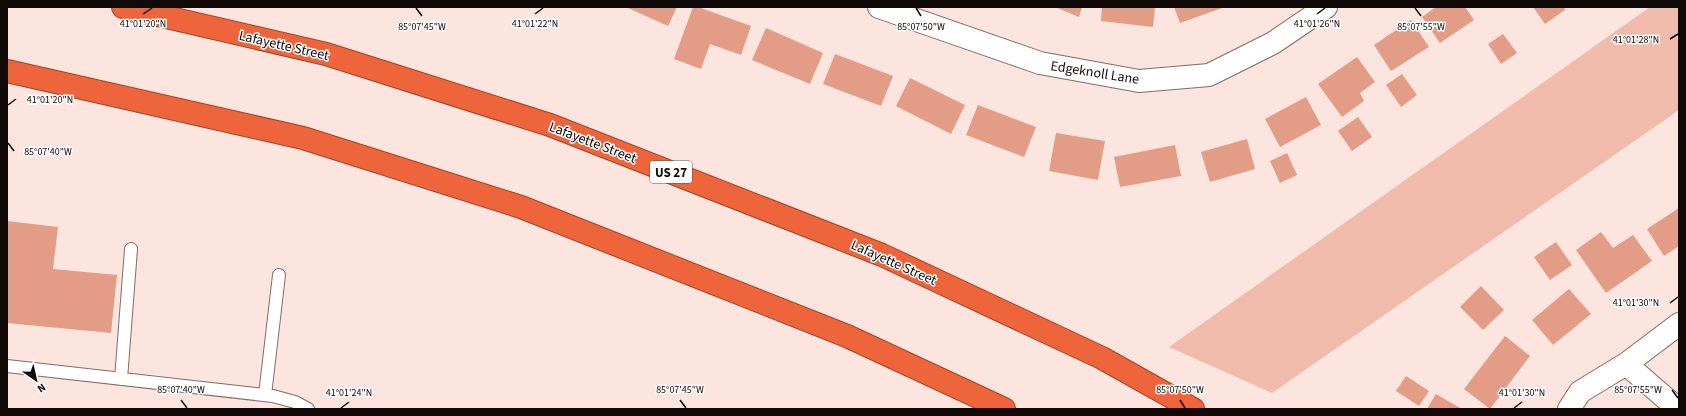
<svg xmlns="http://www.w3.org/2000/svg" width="1686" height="416" font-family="'Source Sans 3',sans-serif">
	<rect width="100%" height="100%" fill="#fce5de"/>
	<path fill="#f0bbab" d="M1650,7H1679V110L1272,393L1169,347Z"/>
	<path fill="#e39c86" d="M626,7H677L668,26Z
		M693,7H698L751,26L741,55L710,44L701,69L674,59Z
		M1055,7H1082L1079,17Z
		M1102,7H1155L1153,27L1101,21Z
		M1174,7H1225L1180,23Z
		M1436,7H1465L1474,20L1440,43L1422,17Z
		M1533,7H1564L1565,10L1545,24Z
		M1411,20L1429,47L1391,71L1374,45Z
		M766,28L823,53L810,84L752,60Z
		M1503,34L1517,53L1501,64L1488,44Z
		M835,54L893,76L881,106L823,84Z
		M1357,57L1375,82L1360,93L1364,101L1342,117L1318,84Z
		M1402,74L1417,95L1401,107L1386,85Z
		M910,78L965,105L951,134L896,106Z
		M1306,97L1321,125L1280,147L1265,119Z
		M978,105L1036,127L1024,157L966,135Z
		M1358,117L1372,137L1352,151L1338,131Z
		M1056,133L1105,141L1098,180L1049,171Z
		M1247,139L1255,169L1210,182L1201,152Z
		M1175,145L1181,176L1120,187L1114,157Z
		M1287,153L1297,175L1280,183L1270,161Z
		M1679,208V246L1664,256L1647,229Z
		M7,221L58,227L53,269L117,275L111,333L7,323Z
		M1601,232L1613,248L1633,235L1652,261L1606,293L1576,250Z
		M1556,242L1572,265L1550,280L1534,257Z
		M1481,286L1504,310L1483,330L1460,307Z
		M1569,289L1591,314L1553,345L1532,320Z
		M1505,336L1530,356L1490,409L1464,389Z
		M1406,376L1429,391L1419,406L1396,391Z
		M1436,394L1462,409H1427Z"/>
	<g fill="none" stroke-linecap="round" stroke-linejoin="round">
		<defs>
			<path id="lane" d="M7,366L273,396L295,402L308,409
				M121,379L131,249
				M265,395L279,275"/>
			<path id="street" d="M879,7L1040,63L1139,81L1209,75L1273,43L1326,7
				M1626,364L1678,409
				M1569,409L1580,392L1626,364L1679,324"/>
			<path id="highway" d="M123,7L326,54L550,125L882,255L1102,358L1193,409
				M7,71L303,138L521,207L847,336L1004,409"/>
		</defs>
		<use href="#lane" stroke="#846b64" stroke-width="14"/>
		<use href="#street" stroke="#846b64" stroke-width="24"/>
		<use href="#highway" stroke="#a14429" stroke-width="24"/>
		<use href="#lane" stroke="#fff" stroke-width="12"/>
		<use href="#street" stroke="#fff" stroke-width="22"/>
		<use href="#highway" stroke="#ee643b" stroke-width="22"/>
	</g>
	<path fill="none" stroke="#110907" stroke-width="1.5" d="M416,8L422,16M916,8L921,16M1415,8L1421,16M143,14L152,8M535,14L543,8M1317,14L1325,8M1670,39L1678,34M8,105L16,99M8,143L14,151M1670,303L1678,297M1672,390L1678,398M181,400L187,408M680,400L686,408M1180,400L1185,408M341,408L349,402M1514,408L1522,402"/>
	<g text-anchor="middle" stroke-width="3" stroke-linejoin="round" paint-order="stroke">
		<rect fill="#fff" stroke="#585351" stroke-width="1" x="650" y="161" width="42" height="22" rx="3"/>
		<g font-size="13" font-weight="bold" fill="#110907">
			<text x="671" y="177">US 27</text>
		</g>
		<g font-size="14" fill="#110907" stroke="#fff">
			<text transform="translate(284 45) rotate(13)" y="5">Lafayette Street</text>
			<text transform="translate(1095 72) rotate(9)" y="5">Edgeknoll Lane</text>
			<text transform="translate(593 142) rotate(21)" y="5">Lafayette Street</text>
			<text transform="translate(894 262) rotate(24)" y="5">Lafayette Street</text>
		</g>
	</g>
	<g font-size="10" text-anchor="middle" fill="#110907" stroke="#fff" stroke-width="3" stroke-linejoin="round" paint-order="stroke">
		<text x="143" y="27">41°01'20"N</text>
		<text x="535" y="27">41°01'22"N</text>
		<text x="1317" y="27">41°01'26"N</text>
		<text x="422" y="30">85°07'45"W</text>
		<text x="921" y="30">85°07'50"W</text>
		<text x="1421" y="30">85°07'55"W</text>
		<text x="1636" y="43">41°01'28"N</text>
		<text x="50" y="103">41°01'20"N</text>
		<text x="48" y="155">85°07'40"W</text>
		<text x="1636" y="306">41°01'30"N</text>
		<text x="1638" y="393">85°07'55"W</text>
		<text x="181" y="393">85°07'40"W</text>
		<text x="680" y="393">85°07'45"W</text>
		<text x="1180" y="393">85°07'50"W</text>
		<text x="349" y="396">41°01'24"N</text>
		<text x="1522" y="396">41°01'30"N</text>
	</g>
	<rect width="1686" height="416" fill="none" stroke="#110907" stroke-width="16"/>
	<g transform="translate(36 380) rotate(146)" stroke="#ffffff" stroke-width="3" paint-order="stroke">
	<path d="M0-3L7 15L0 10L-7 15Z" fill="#110907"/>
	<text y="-6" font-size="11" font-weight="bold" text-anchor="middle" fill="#110907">N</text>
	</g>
</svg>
